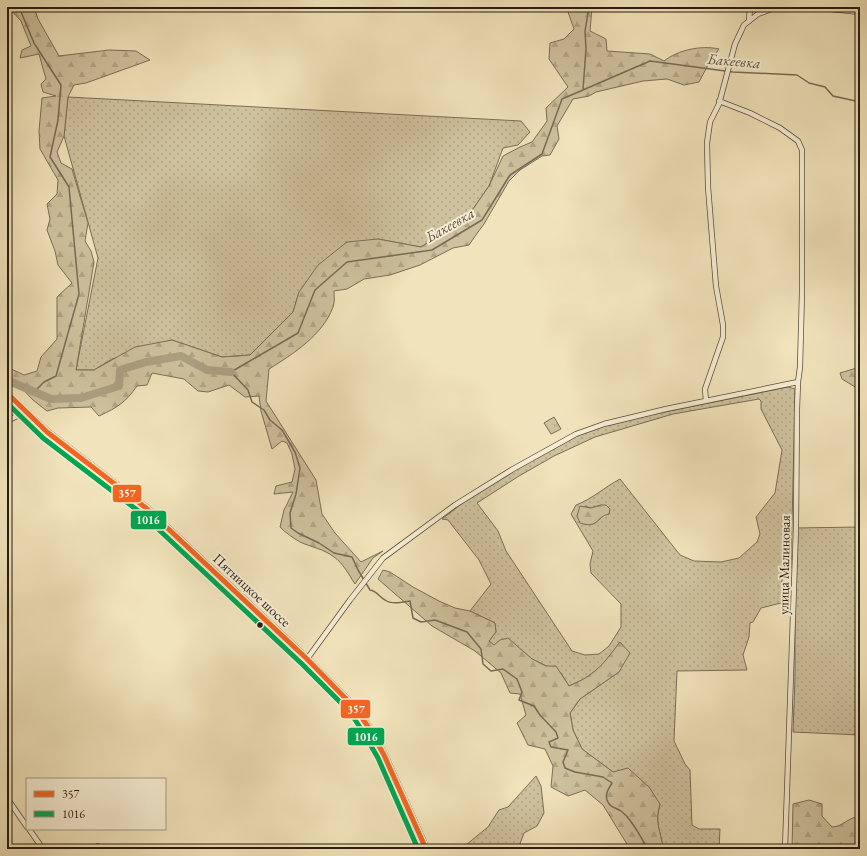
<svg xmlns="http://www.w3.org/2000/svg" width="867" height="856" font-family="'EB Garamond',serif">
	<defs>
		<pattern id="grass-dots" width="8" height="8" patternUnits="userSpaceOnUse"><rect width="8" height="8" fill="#cec19e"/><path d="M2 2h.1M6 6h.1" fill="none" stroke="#b1a587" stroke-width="1.8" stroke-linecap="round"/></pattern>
		<pattern id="forest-firs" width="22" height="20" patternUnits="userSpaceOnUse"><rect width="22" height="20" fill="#cec19e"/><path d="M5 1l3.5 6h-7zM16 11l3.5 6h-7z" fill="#b1a587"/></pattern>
		<pattern id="park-tufts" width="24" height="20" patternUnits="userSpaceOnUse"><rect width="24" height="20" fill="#cec19e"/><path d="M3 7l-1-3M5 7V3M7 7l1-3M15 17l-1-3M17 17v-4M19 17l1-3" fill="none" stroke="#b1a587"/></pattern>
	</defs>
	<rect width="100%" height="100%" fill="#f1e3bb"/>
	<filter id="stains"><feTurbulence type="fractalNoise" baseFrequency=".005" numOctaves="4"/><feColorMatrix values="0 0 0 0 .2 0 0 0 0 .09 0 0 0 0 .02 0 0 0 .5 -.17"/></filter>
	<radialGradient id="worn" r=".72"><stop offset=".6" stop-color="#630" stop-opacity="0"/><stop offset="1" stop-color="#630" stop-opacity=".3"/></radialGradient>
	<path fill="url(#grass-dots)" stroke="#7a6e58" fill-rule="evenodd" d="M68,97L521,121L530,132L518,145L503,148L489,186L466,219L421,247L378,239L299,292L293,312L250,355L222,357L172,340L112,359L94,370H76L98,258L64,136Z
		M788,387L795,389V396L791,568L782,578V584L791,597L785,602L761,608L753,622L750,623L749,637L743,655L747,670L677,671L674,741L685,764L690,770L692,825L699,829H720L719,849H663C661,830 654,824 660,804L613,772L582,749L573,730L570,713L580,699L619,672L620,642L602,666L584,679L569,686L561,673L532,659L521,650L494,645L489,641L496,632L495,623L470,611L491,584L479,560L448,520L442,519L460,505L506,475L577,436L594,429L618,422L655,414ZM759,399L761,401V409L782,450L775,493L756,517L760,534L757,542L739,558L721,562L694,561L680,555L620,479C605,487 592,499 576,505L571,514L593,551L590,564L591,573L621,604V627L609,646L599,654L585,655L572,651L506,551L498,531L477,503L519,476L554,456L595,437L673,414ZM601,505L604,515C596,523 593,527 581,523L577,516L585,506L591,508Z
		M860,527V735L793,732L795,678V528Z
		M536,776L541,786L544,813L537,826L524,833L518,849H461L488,827L499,810L508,807Z"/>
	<path fill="url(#forest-firs)" stroke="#7a6e58" d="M8,7H34L38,19L59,56L109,50L136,51L150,60L86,83L74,85L68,97L64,136L57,152L61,163L72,169L88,223L85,241L91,251L94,262L76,370H94L135,347L172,340L222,357L250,355L293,312L299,292L318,265L347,242L378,239L421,247L466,219L489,186L503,156L520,147L532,142L547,121L546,108L568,87L549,59L550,43L564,39L574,29L568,12L576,8L592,7L590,31L606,39L607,51L650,54L664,61C678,50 701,45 719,49L708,65L699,82L684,85L667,79L643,81L596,92L589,96L573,99L557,126L559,139L550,155L542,156L520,170L509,181L484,224L478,232L469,245L453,248L420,265L390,275L364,279L347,289L334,291C334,296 335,302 333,307C323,335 293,354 269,369L266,401L316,480L322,514L335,533L361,562L383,551L373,558L355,584C349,575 343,563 334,557C324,549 311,547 300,542C293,538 286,533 280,527L284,510L293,492L274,494L276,486L292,482L295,469L292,454L287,443L282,441L272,449L261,411L259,396L245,397L229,385L208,392L198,391L184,379L152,373L147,385L137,386C125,403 118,407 99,416L91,407L58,408L47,411L33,400L12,378L7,377V367L24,375L37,371L41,357L57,339V297L72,283L58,265L55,251L47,230L50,219L47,204L57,194L58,180L40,149L39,131L42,98L56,96L43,92L41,84L46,79L39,54L20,58L22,50L31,46L21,21Z
		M860,367V390L842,379L840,373Z
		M601,505H606L610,509L609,514C595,517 599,529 580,523L577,516L580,506L591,508Z
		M383,570L390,572L413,587L439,601L455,608L470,611L495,623L496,632L489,641L494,645L500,640L508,638L532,659L546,666H556L569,686C596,675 603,664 620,642L630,653L619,672L580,699L570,713L573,730L582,749L613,772L628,768L649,787L660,804C654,824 661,830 663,849H630L603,805L585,790L568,796L551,787L553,766L545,749L528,745L517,723L526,715L520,694L510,693L501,673L475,651L432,626L378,579Z
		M809,800L822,804V816L832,827C843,827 849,816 860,817V849H792L793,804Z"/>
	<path fill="url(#park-tufts)" stroke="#7a6e58" d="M554,417L561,429L551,434L544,423Z"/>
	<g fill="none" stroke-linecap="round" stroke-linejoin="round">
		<path stroke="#766b56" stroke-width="1.5" d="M19,7L34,43L61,85L58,120L50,157L69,187L79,294L56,376L44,382L34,392
			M583,90L586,49L585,31L589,7
			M648,849C640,837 633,820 621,811C615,807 610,808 607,800C605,793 609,788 612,783L603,777L575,772L565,768L563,762L568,750L551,747L549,742L558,738L556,732L540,715L534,706L519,700L522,692L517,679L503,669L491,671L483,664L481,649L467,632L435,620L421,622L413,618L410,601C403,602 392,605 385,600C379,597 377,591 370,590L358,570L352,557L334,553L319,543L298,533L291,528L290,513L296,494L300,468L295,452L282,430L270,420L264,410L252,402L248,390L231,372L298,333L315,290L347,262L432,250L482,220L510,175L542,154L562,99L650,61L733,72L797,75L809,83L825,87L833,96L860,102"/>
		<path stroke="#ac9f82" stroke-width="8" d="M9,381L51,399L81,398L119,386L120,370L146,362L181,356L207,370L231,372"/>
		<defs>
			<path id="minor" d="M811,7L860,12
				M749,21L750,7
				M719,101L750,113L780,128L798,141L802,150V292L800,367L798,382L797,409L796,527L785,849
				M706,401L705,389L723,337V325L716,286L708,187L707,143L710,122L719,104L735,44L744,25L758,14L777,7
				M7,421L25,412
				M307,659L350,600L383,558L455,505L513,469L576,434L604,424L666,409L798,382
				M7,798L27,827
				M29,829L43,849
				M97,849L98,846"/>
			<path id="primary" d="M7,393L18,405L47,432L146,508L307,659L355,708L369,728L384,755L426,849"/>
		</defs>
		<use href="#minor" stroke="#594e3d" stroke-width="6"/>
		<use href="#primary" stroke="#261c13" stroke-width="8"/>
		<use href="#minor" stroke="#f6edd3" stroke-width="4.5"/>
		<use href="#primary" stroke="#f1e3bb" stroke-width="7"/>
		<defs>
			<path id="bus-1" d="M7,393L47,432L146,508L307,659L355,708L369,728L384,755L426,849"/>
			<path id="bus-2" d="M7,403L43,438L141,513L302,664L350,712L363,732L378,758L418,849"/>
		</defs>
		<use href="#bus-1" stroke="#f6edd3" stroke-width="8"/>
		<use href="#bus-2" stroke="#f6edd3" stroke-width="8"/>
		<use href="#bus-1" stroke="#f26522" stroke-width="5"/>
		<use href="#bus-2" stroke="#00a651" stroke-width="5"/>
	</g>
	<circle fill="#261c13" stroke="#f6edd3" stroke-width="1.5" cx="260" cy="625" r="3.5"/>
	<g text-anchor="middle" stroke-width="4" stroke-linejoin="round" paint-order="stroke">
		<g font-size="14" fill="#261c13" stroke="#f6edd3">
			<text transform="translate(784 565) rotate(-89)" y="5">улица Малиновая</text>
			<text transform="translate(252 590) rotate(43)" y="5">Пятницкое шоссе</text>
		</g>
		<g font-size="15" font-style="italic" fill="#5c503f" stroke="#f6edd3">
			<text transform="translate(734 61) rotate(5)" y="5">Бакеевка</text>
			<text transform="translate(450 225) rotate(-30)" y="5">Бакеевка</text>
		</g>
	</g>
	<g stroke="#f6edd3" stroke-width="1.5">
		<rect x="112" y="484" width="30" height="19" rx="4" fill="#f26522"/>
		<rect x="130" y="510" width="37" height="20" rx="4" fill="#00a651"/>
		<rect x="340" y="699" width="31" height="20" rx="4" fill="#f26522"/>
		<rect x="347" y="727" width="38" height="19" rx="4" fill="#00a651"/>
	</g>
	<g font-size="11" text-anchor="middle" font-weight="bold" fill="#fff">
		<text x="127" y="497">357</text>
		<text x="148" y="524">1016</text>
		<text x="356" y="713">357</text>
		<text x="366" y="741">1016</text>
	</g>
	<rect width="867" height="856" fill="none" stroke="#f1e3bb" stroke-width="24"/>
	<rect x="8" y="8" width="851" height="840" fill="none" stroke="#261c13" stroke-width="2"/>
	<rect x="12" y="12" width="843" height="832" fill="none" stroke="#261c13"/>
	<rect x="26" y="778" width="140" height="52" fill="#f6edd3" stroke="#a39986"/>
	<rect x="34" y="791" width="20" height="6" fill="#f26522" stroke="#a39986"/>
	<text x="62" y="798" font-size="12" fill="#261c13">357</text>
	<rect x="34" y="811" width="20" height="6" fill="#00a651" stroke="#a39986"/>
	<text x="62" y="818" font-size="12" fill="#261c13">1016</text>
	<rect width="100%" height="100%" filter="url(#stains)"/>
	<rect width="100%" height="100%" fill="url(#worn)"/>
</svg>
